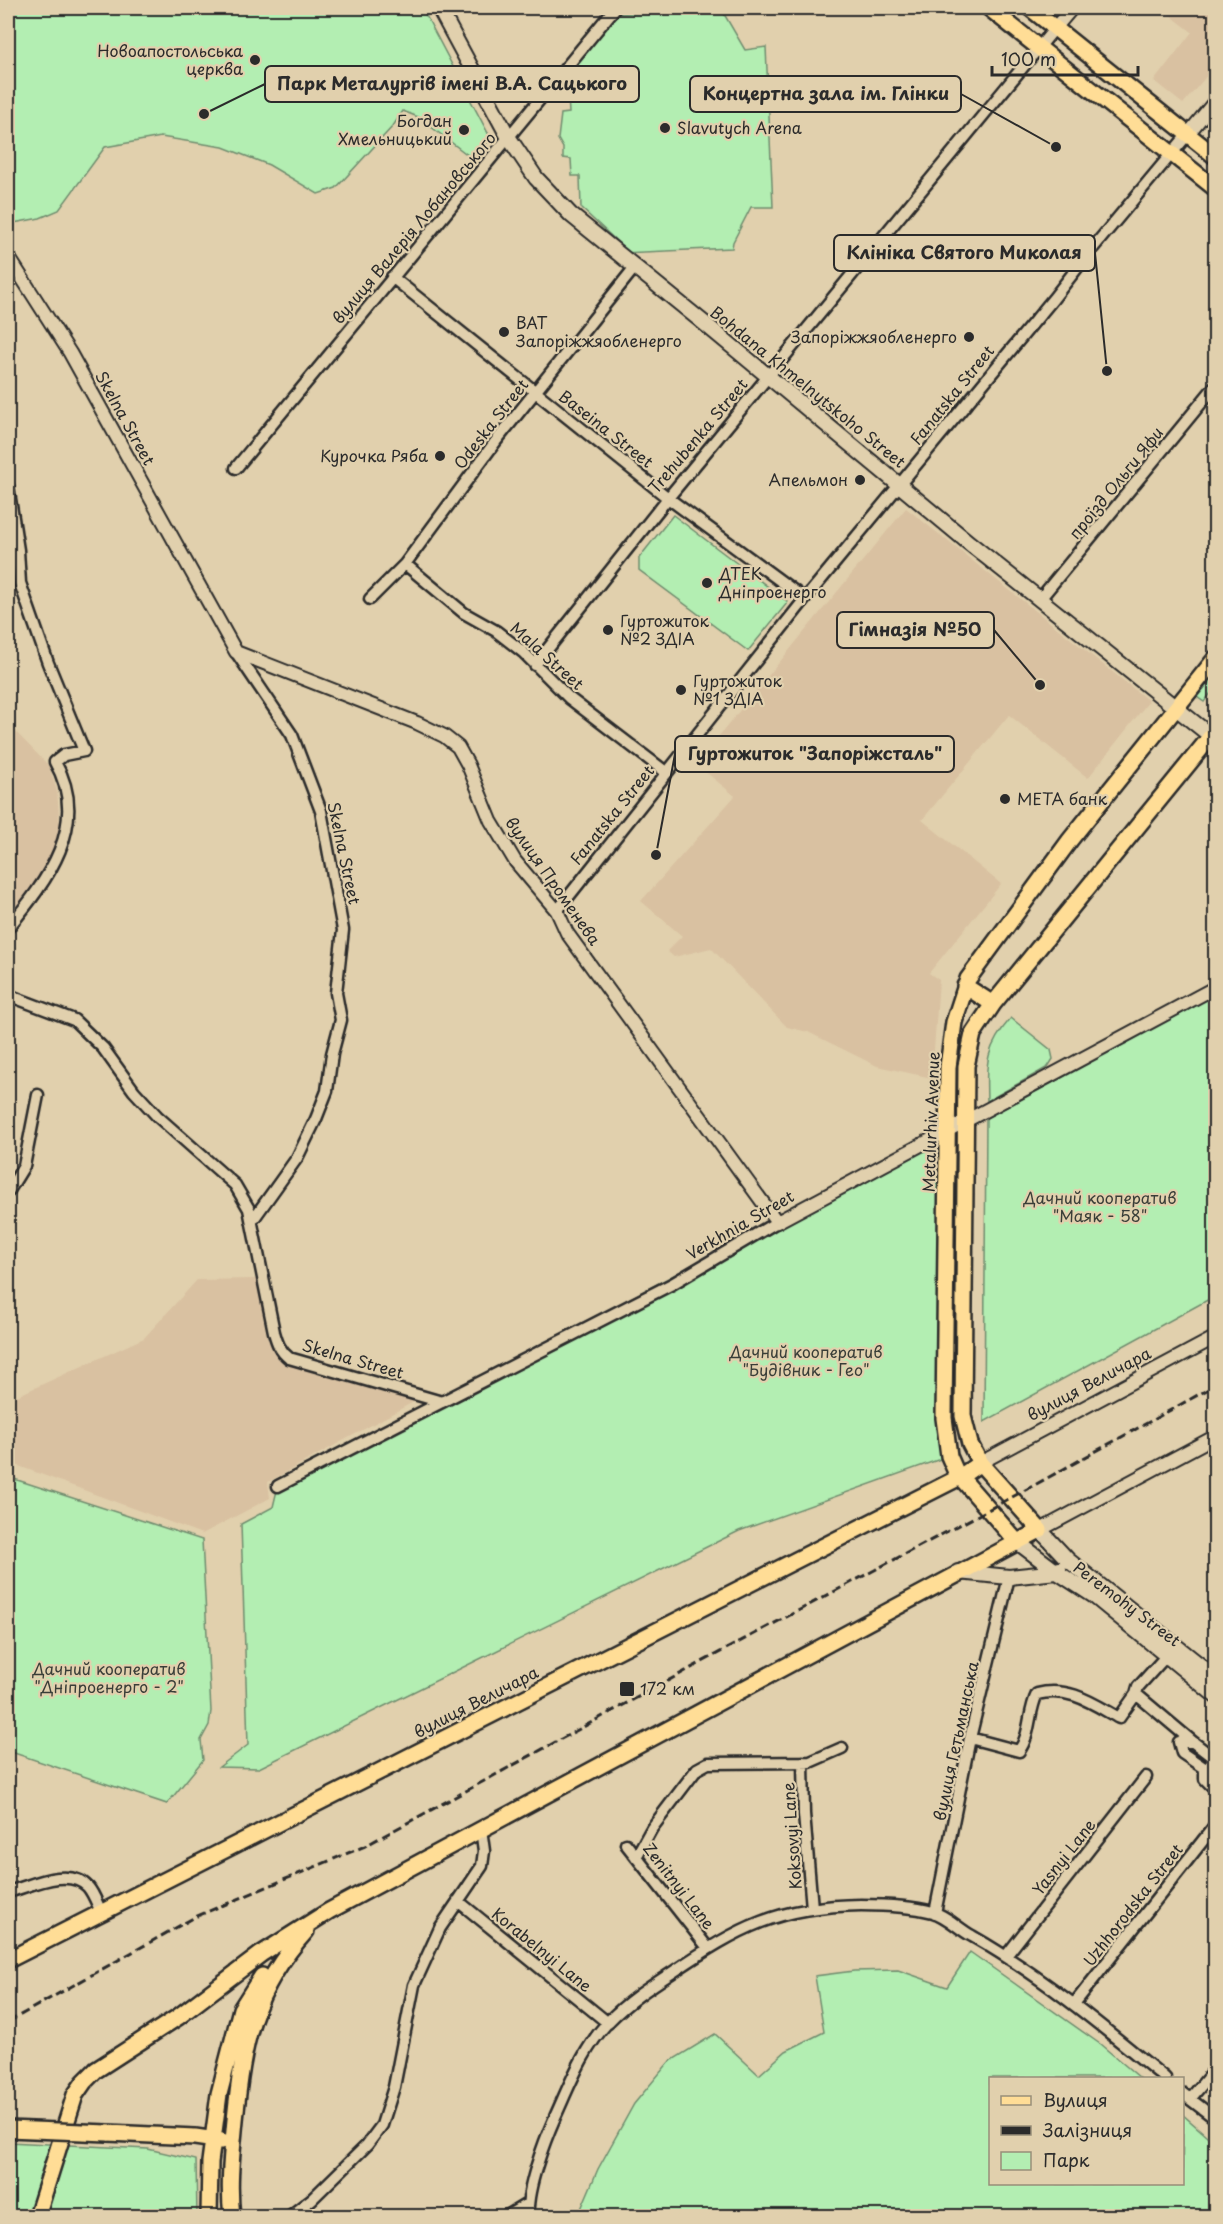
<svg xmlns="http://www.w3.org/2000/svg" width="1223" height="2224" font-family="'Playpen Sans',sans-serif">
	<rect width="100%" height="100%" fill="#e1d0ad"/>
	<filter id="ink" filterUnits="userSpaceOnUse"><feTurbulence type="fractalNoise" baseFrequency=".0167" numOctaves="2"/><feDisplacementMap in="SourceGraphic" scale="12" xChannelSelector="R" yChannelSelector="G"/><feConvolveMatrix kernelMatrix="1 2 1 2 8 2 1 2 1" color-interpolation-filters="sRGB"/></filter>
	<g filter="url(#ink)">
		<path fill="#d9c1a1" d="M1161,8H1215V66L1183,104L1154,81L1192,32Z
			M906,508L1149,701L1088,778L1009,715L922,820L1001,884L929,973L939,980L932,1078L877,1066L808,1032L787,1027L711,948L674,957L667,951L682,936L641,901L735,796L696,764Z
			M8,724L49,766L57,791L60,827L51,856L28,894L8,917Z
			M256,1279L267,1337L282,1359L417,1400L268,1482L270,1498L202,1534L8,1462V1400L144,1338L197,1280Z"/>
		<path fill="#b3eeb2" stroke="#6f8c6e" stroke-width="1.5" d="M8,8H422L491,139L473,159L418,117L403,111L393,126L336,188L318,194L269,165L223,147L161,137L105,147L59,210L40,218L8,224Z
			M723,8L724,14L745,50L766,47L773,207H751L733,242L732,248L622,253V246L581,208L580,176H572L571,159L563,158V148L558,139L561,114L569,113L568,96L575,95L573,66L611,14Z
			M673,515L788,602L748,651L639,570V558Z
			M1215,675V688L1204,702L1197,697Z
			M1215,995V1296L984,1422L986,1118Z
			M1011,1018L1051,1050L1053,1059L1048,1067L987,1101C986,1063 985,1048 1011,1018Z
			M948,1129L949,1456L739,1531L259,1768L219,1767L248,1745L241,1524L273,1507L278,1486Z
			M8,1477L202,1540L211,1711L209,1725L201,1740L203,1760L167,1804L8,1751Z
			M970,1952L1100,2044L1140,2078H990V2184H1182L1183,2115L1215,2143V2208L1208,2216H578L598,2169L634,2104L669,2062L715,2034L759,2075L786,2051L824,2032L815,1976L854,1971L898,1970L947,1987Z
			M8,2142L148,2149L196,2160L197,2216H8Z"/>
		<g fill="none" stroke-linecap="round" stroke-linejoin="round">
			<defs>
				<path id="minor" d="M392,277L668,498L805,599
					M236,468L615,8
					M8,486L18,550L20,583L48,663L84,751L64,755L55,762C91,824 47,881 8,928
					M405,564L464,613L496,631L523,652L569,698L667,773
					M370,599L405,564L496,441L635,267
					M1040,599L1216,385
					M236,652L292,735L321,811L343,930L336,993L341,1020L332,1054L327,1091L316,1119L297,1158L252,1221
					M535,665L668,498L1055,28
					M557,911L805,599L1053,299L1092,249L1188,134
					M8,995L74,1020L103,1048L134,1091L157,1116L235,1185L249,1209L274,1332C277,1343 280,1351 289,1358L442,1402
					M8,1192L24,1166L38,1095
					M278,1486L672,1284L777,1222
					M1167,1655L1138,1687L1136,1694L1193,1742
					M970,1738L1019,1751C1031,1734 1028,1712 1037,1694C1069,1686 1092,1703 1119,1718L1136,1694
					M803,1762L804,1814L812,1908
					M1207,1770L1182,1753L1179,1742H1193L1215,1759L1205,1772V1779L1216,1790
					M626,1844L708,1948
					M636,1857L652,1828L697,1769L708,1763L810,1762L842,1748
					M8,1892C30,1886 69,1866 88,1887C94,1894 97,1904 101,1912
					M458,1901L608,2023
					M935,1913L970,1738L1009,1577
					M1006,1956L1146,1777
					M1074,2004L1216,1824
					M1182,2093L1216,2119
					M1190,2099L1216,2068
					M290,2216L312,2199L367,2145L382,2125L394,2087L414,1985L440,1928L482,1866L484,1851L481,1829
					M507,2216L527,2204
					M528,2216C526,2190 544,2142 555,2117C570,2084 583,2049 608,2022C627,2002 650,1987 673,1972C739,1927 779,1906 861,1905C885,1905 910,1906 933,1912C947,1916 959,1929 972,1936C1042,1976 1103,2027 1165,2078"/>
				<path id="tertiary" d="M1055,28L1072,8
					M1188,134L1216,100
					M8,256L70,353L236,652L417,723L444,736L458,747L468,765L491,821L515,861L557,911L567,933L777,1222L1216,987
					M980,1463L1216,1337
					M1040,1530L1216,1436"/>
				<path id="secondary" d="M439,8L509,138L536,178L571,215L704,323L968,542L1211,736
					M1040,1530L1068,1560L1216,1678
					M1016,1541L1057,1572L1094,1596L1216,1696
					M958,1572L1009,1577L1057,1572L1059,1569"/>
				<path id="primary" d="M989,8L1216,189
					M1030,8L1216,157
					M965,986L993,1004
					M1016,1541L956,1472L949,1456L944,1418L948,1067L954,1022L968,979L1070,840L1216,658
					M8,1960L960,1477L980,1463
					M108,2133L195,2137L222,2141
					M37,2216L75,2095L84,2082L96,2070L178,2017L261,1954L329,1911L1040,1530L980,1463L970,1444L963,1416L966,1066L973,1034L993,1004L1216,730
					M209,2216L210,2162L219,2094L241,2009L262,1976
					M232,2216C228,2185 232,2152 235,2120C243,2042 252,1991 306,1931"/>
			</defs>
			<use href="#minor" stroke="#2b2b2b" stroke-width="15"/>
			<use href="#tertiary" stroke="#2b2b2b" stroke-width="16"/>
			<use href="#secondary" stroke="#2b2b2b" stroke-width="18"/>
			<use href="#primary" stroke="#2b2b2b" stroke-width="20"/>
			<use href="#minor" stroke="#e1d0ad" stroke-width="10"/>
			<use href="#tertiary" stroke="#e1d0ad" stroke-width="12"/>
			<use href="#secondary" stroke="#e1d0ad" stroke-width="14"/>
			<use href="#primary" stroke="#ffdd96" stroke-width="15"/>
			<path stroke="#2b2b2b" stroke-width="3" stroke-dasharray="9 4.5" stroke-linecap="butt" d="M8,2022L195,1917L365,1846L726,1649L1031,1487L1216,1385"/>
			<defs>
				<path id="primary-bridge" d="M8,2129L108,2133"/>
			</defs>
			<use href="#primary-bridge" stroke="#2b2b2b" stroke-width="20" stroke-linecap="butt"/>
			<use href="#primary-bridge" stroke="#ffdd96" stroke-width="15"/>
		</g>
	</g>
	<g fill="#2b2b2b" stroke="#e1d0ad" stroke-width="2">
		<circle cx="255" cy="60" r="6"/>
		<circle cx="665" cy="128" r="6"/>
		<circle cx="464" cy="130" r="6"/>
		<circle cx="504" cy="332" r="6"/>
		<circle cx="969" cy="337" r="6"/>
		<circle cx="440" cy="456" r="6"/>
		<circle cx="860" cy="480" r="6"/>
		<circle cx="707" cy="583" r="6"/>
		<circle cx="608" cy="630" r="6"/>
		<circle cx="681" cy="690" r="6"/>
		<circle cx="1005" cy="799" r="6"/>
		<rect x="619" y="1681" width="16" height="16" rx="3"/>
	</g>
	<g text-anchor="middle" stroke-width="4.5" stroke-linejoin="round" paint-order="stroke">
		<g font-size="16" fill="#2b2b2b" stroke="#e1d0ad" text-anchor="start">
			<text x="243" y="57" text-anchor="end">Новоапостольська<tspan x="243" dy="18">церква</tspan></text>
			<text x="452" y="127" text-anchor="end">Богдан<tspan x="452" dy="18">Хмельницький</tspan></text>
			<text x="677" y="134">Slavutych Arena</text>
			<text x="516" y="329">ВАТ<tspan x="516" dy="18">Запоріжжяобленерго</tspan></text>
			<text x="957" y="343" text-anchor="end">Запоріжжяобленерго</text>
			<text x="428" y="462" text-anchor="end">Курочка Ряба</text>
			<text x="848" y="486" text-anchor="end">Апельмон</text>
			<text x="719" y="580">ДТЕК<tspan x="719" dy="18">Дніпроенерго</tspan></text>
			<text x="620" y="627">Гуртожиток<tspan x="620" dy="18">№2 ЗДІА</tspan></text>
			<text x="693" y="687">Гуртожиток<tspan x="693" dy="18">№1 ЗДІА</tspan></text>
			<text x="1017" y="805">МЕТА банк</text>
			<text x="640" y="1695">172 км</text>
		</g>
		<g font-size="16" fill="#2b2b2b" stroke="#e1d0ad">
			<text transform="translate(414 228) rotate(-50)" y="6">вулиця Валерія Лобановського</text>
			<text transform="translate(808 387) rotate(39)" y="6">Bohdana Khmelnytskoho Street</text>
			<text transform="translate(952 395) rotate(-51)" y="6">Fanatska Street</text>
			<text transform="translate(125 418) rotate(61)" y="6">Skelna Street</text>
			<text transform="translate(491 424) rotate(-52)" y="6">Odeska Street</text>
			<text transform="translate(606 429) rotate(38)" y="6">Baseina Street</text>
			<text transform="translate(698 436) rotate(-50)" y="6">Trehubenka Street</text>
			<text transform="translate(1116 483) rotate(-51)" y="6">проїзд Ольги Яфи</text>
			<text transform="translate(547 656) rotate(42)" y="6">Mala Street</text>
			<text transform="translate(612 815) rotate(-51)" y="6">Fanatska Street</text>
			<text transform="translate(344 853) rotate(78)" y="6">Skelna Street</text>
			<text transform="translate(553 881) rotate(55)" y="6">вулиця Променева</text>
			<text transform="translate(931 1122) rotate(-88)" y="6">Metalurhiv Avenue</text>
			<text transform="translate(740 1225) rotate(-30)" y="6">Verkhnia Street</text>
			<text transform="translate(353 1359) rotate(16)" y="6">Skelna Street</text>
			<text transform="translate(1089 1384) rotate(-28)" y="6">вулиця Величара</text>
			<text transform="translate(1127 1604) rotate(37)" y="6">Peremohy Street</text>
			<text transform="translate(476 1702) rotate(-27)" y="6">вулиця Величара</text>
			<text transform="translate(956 1741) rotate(-78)" y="6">вулиця Гетьманська</text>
			<text transform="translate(792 1836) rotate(-94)" y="6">Koksovyi Lane</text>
			<text transform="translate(1064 1857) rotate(-52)" y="6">Yasnyi Lane</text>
			<text transform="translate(679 1886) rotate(52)" y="6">Zenitnyi Lane</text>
			<text transform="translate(1133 1905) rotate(-52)" y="6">Uzhhorodska Street</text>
			<text transform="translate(542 1950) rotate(39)" y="6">Korabelnyi Lane</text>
		</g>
		<g font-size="16" fill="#393e38" stroke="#e1d0ad">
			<text x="1100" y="1204">Дачний кооператив<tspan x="1100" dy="18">"Маяк - 58"</tspan></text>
			<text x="806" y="1358">Дачний кооператив<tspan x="806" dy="18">"Будівник - Гео"</tspan></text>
			<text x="109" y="1675">Дачний кооператив<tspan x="109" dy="18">"Дніпроенерго - 2"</tspan></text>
		</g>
	</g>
	<path fill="none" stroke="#2b2b2b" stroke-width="2" d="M204 114L265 84M1056 147L961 94M1107 371L1095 253M1040 685L994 630M656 855L675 754"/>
	<g fill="#2b2b2b" stroke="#e1d0ad" stroke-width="2">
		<circle cx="204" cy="114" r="6"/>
		<circle cx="1056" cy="147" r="6"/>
		<circle cx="1107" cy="371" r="6"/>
		<circle cx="1040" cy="685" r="6"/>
		<circle cx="656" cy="855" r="6"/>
	</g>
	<g fill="#e1d0ad" stroke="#2b2b2b" stroke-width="2">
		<rect x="265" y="66" width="374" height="36" rx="6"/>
		<rect x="690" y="76" width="271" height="36" rx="6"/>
		<rect x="834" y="235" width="261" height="36" rx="6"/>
		<rect x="837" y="612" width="157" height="36" rx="6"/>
		<rect x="675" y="736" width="279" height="36" rx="6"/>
	</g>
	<g font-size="18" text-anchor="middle" font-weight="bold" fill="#2b2b2b">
		<text x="452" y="90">Парк Металургів імені В.А. Сацького</text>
		<text x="826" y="100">Концертна зала ім. Глінки</text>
		<text x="964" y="259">Клініка Святого Миколая</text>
		<text x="915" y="636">Гімназія №50</text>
		<text x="815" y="760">Гуртожиток "Запоріжсталь"</text>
	</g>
	<rect width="1223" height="2224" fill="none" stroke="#e1d0ad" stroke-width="30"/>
	<rect x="15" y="15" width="1193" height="2194" fill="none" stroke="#2b2b2b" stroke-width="2" filter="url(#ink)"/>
	<rect x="989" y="2077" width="195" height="108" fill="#e1d0ad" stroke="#988e79" stroke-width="1.5"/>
	<rect x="1001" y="2096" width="30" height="9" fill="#ffdd96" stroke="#988e79" stroke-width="1.5"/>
	<text x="1043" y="2107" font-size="18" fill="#2b2b2b">Вулиця</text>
	<rect x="1001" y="2126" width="30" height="9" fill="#2b2b2b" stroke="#988e79" stroke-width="1.5"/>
	<text x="1043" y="2137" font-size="18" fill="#2b2b2b">Залізниця</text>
	<rect x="1001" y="2152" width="30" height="18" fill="#b3eeb2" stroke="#988e79" stroke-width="1.5"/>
	<text x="1043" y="2167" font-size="18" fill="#2b2b2b">Парк</text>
	<path d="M992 66v9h146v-9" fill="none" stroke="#2b2b2b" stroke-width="3"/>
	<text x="1001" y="66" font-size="18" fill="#2b2b2b" stroke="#e1d0ad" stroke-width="4.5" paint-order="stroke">100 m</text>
</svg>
